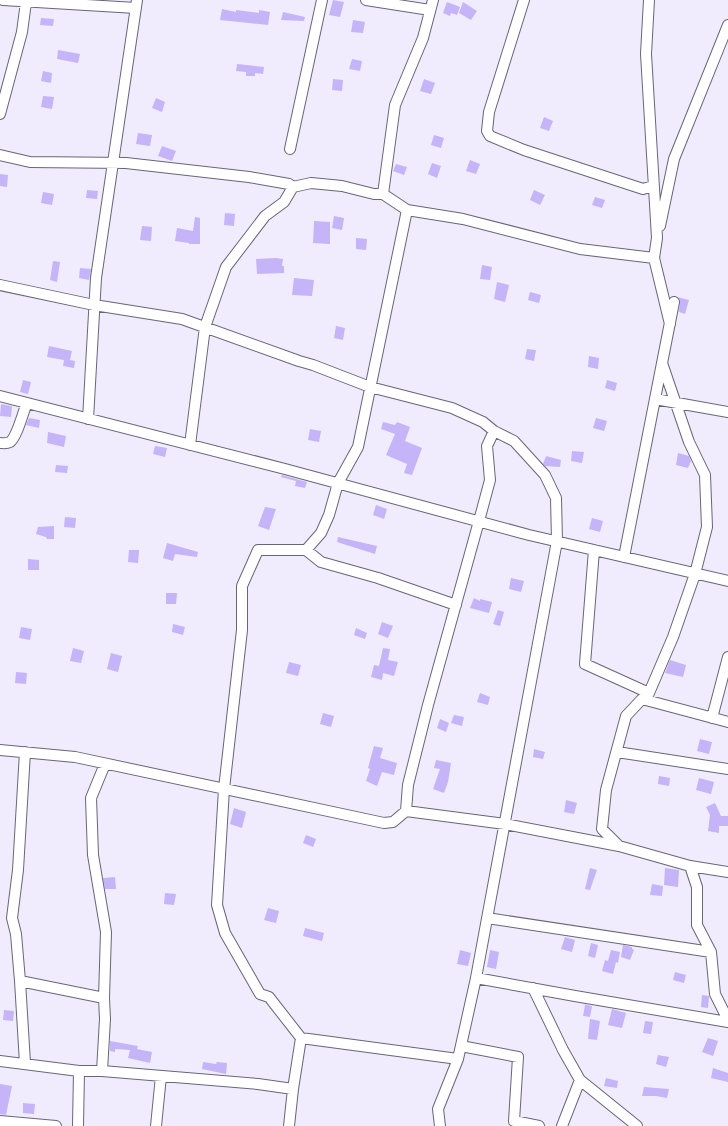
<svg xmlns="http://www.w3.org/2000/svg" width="728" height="1126" font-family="'Playfair Display',serif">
	<rect width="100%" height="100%" fill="#f0ecfd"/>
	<path fill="#c5b4f8" d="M333,0L344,2L340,17L329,15Z
		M447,2L460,7L457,15L451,13L450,16L443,13Z
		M463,2L477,11L471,20L459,13Z
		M222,9L236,12V10L259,13V10L270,12L268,25L220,20Z
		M283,12L305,17L304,21L281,20Z
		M41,18L54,19L53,26L40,25Z
		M353,20L365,22L363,33L351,32Z
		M58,50L80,54L78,63L57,59Z
		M352,59L362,61L360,71L349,69Z
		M237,64L264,67L263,74L255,73V76H246V72L236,71Z
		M43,71L52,73L51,83L41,81Z
		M333,79L343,80L342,91L332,90Z
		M424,79L435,83L431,94L420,91Z
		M43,96L54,97L52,109L41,107Z
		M156,98L165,102L162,112L152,108Z
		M544,117L553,121L549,131L540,128Z
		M138,133L152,135L150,146L136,144Z
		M434,135L444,138L441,148L431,145Z
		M162,146L176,151L172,161L158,156Z
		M470,160L480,164L476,174L466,171Z
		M432,163L441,166L437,178L428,174Z
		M396,164L407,167L404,175L393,171Z
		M0,174L8,175L7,187L0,186Z
		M87,190L98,191L97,199L86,198Z
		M534,190L545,195L540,205L530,200Z
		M43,192L54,194L52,205L41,203Z
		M595,197L605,200L602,208L592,205Z
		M225,213L235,214L234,226L224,225Z
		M334,216L344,218L342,230L332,228Z
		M195,217L200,218V244H189V243L175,241L177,228L193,231Z
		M314,221L330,222V244L313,243Z
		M142,226L152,227L151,241L140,240Z
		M356,238L367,239L366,250L356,249Z
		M276,258L283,259L282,266H284V273L257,274L256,259Z
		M53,261L60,262L57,282L50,280Z
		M482,265L492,267L490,280L480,279Z
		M80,268L91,269L89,280L79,278Z
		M294,278L314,280L312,296L292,295Z
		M497,282L509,285L505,302L494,299Z
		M530,292L541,295L539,303L528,300Z
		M677,297L689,300L685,314L679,312L680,300Z
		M336,326L345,328L343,340L334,338Z
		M49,346L72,351L70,360L75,361L74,368L63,366L64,360L47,357Z
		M527,349L536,350L534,361L525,359Z
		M589,356L599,358L598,369L588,367Z
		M23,380L31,382L28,394L20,392Z
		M607,380L617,383L615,391L605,388Z
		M1,404L12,406L11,417L0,416Z
		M29,418L40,420L39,428L26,425Z
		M596,418L607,421L604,431L593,428Z
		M383,422L395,425L397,422L410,427L405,441L422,448L412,475L404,473L407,464L386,455L395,434L381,429Z
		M310,429L321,431L319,442L308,440Z
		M48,432L66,436L64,447L47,443Z
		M155,446L167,448L165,457L153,454Z
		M572,451L584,452L582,463L571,461Z
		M678,453L689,456L691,461L688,468L676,465Z
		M546,456L561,460L560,467L545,466L543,464Z
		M56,465L68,466L67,473L55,472Z
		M282,475L307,482L305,488L295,486L296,481L281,477Z
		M376,505L387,509L384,519L373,515Z
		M265,507L276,509L269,530L258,526Z
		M65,517L76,518L75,528L64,527Z
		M592,518L603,521L600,532L589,529Z
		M54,526V539H47L46,537L36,534L38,527Z
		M338,537L377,546L375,554L337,542Z
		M167,543L198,552L197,557L175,554L173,561L163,558Z
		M129,550H139L138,563L128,562Z
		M28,559L39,560V570H28Z
		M511,578L524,581L521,592L509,589Z
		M166,593H177L176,604H166Z
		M474,598L480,601V599L492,602L489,613L470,608Z
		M498,610L504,612L500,626L493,624Z
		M382,622L393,626L388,638L378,634Z
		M173,624L185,627L183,635L172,632Z
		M21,627L32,629L30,640L19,638Z
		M356,628L367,633L365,639L354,635Z
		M73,648L84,651L81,663L70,661Z
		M383,648L390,649L388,660L398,662L394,676L383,673L382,680L371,677L374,665L379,666Z
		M111,653L122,656L118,672L107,669Z
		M670,660L686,665L683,677L665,673Z
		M289,662L301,665L298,676L286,673Z
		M16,672L27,673L26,684L15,683Z
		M480,693L490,697L488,705L477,702Z
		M323,713L334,716L331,727L320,724Z
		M454,715L464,717L462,726L451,723Z
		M440,719L449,723L446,732L437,728Z
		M700,739L712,742L709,754L697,751Z
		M374,746L383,748L380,758L397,763L394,775L382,772L377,786L366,781L370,769L368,768Z
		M534,749L545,752L543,759L533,757Z
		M436,760L451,763L448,782L444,793L433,789L440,769L434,768Z
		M659,776L670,778L669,786L658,784Z
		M699,778L714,782L711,794L696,790Z
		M566,800L577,803L574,814L564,812Z
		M715,803L721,816H728V826H719V833L708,831L710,815L706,807Z
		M234,808L246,812L242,828L230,824Z
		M306,835L316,839L313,847L303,843Z
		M590,868L597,870L590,890L585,889Z
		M665,868L679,870L678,887L664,885Z
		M115,877L116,889H105L103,878Z
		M652,884L663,886L662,896L650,895Z
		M165,893L176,894L174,905L164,904Z
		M268,908L279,911L276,923L264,920Z
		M305,928L324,933L322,941L303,936Z
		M565,937L575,940L572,952L561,949Z
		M591,943L598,945L595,958L588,956Z
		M623,945L632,947V949L634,950L630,960L621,957Z
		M460,950L471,953L468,966L457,964Z
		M490,950L499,952L496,969L487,967Z
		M611,950L620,952L618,963L616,962L613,974L602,971L605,960L608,961Z
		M675,972L686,975L684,983L673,980Z
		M702,995L709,996L708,1008L701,1007Z
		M582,1004L592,1006L590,1017L583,1016L585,1005Z
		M612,1009L626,1013L622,1028L608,1025Z
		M4,1010L14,1011L13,1021L3,1020Z
		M590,1019L600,1021L597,1040L588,1039Z
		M645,1021L653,1022L651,1034L643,1033Z
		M708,1038L718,1041L713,1056L702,1052Z
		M110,1041L138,1046L137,1049L152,1052L150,1063L128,1058L130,1050L115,1049V1052L110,1051Z
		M658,1055L669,1057L666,1067L656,1064Z
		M203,1062L216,1064L217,1062L227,1063L226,1074L202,1069Z
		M713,1068L728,1073V1082L711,1078Z
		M606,1078L618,1081L617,1088L604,1086Z
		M0,1084L12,1086L6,1115L0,1114Z
		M644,1087L669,1089L667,1098L656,1096H642Z
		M23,1103L35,1104L34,1114L23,1113Z"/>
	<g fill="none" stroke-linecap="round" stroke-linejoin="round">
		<defs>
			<path id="minor" d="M3,0L136,8
				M366,0L430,10
				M524,0L489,112L487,131L490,136L524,150L643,189L653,186
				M649,0L646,54L657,238L654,258L670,324
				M0,114L22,32L26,2
				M290,149L322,0
				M0,155L30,162L126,163L249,177L289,184L293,187L311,183L342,186L374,194H383L407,210L463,219L580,249L654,258
				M383,194L395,105L423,38L433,0
				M660,226L674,159L728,25
				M0,285L94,305L182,319L299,361L313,365L370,387L452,408L483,422L494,431L514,441L545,475L556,498L557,541L476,978L458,1059L438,1109L440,1126
				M0,396L285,469L529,535L728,581
				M655,399L728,412
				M88,419L96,278L137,0
				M0,443C3,443 6,444 10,442C17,437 23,412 27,403
				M190,445L205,327L226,267L265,216L284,202L293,187
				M306,550L321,533L329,515L338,483L358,447L407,210
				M594,550L585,664L649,693L673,637L695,574L707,527L705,475L689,442L662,363
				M624,557L674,302
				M456,605L378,578L321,562L306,550H258L242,586V630L224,789L217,905L225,933L260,994L269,997L301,1038L458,1059
				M642,699L728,722
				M712,718L728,657
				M0,750L75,757L384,823L393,822L406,811L408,785L428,705L479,521L490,480L487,446L494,431
				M25,752L18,870L12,918L16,934L20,981L25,1063
				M617,752L728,769
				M406,811L505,824L619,846L690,866L728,872
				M619,846L602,829L606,790L626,716L642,699L649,693
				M690,866L697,887V925L711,952L715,994L728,1020
				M487,918L711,952
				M476,978L575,996L728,1022
				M20,981L104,998
				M533,988L563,1050L580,1080L637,1126
				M461,1046L518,1057L514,1121L539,1126
				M0,1061L79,1071H102L258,1084L293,1089
				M102,1071L105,1019L104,998L106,932L93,855L91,798L105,764
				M0,1121L56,1126
				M78,1126L79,1071
				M156,1126L161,1076
				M289,1126L293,1089L301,1038
				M562,1126L580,1080"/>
		</defs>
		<use href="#minor" stroke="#696577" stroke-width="12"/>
		<use href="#minor" stroke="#fff" stroke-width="10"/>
	</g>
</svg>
